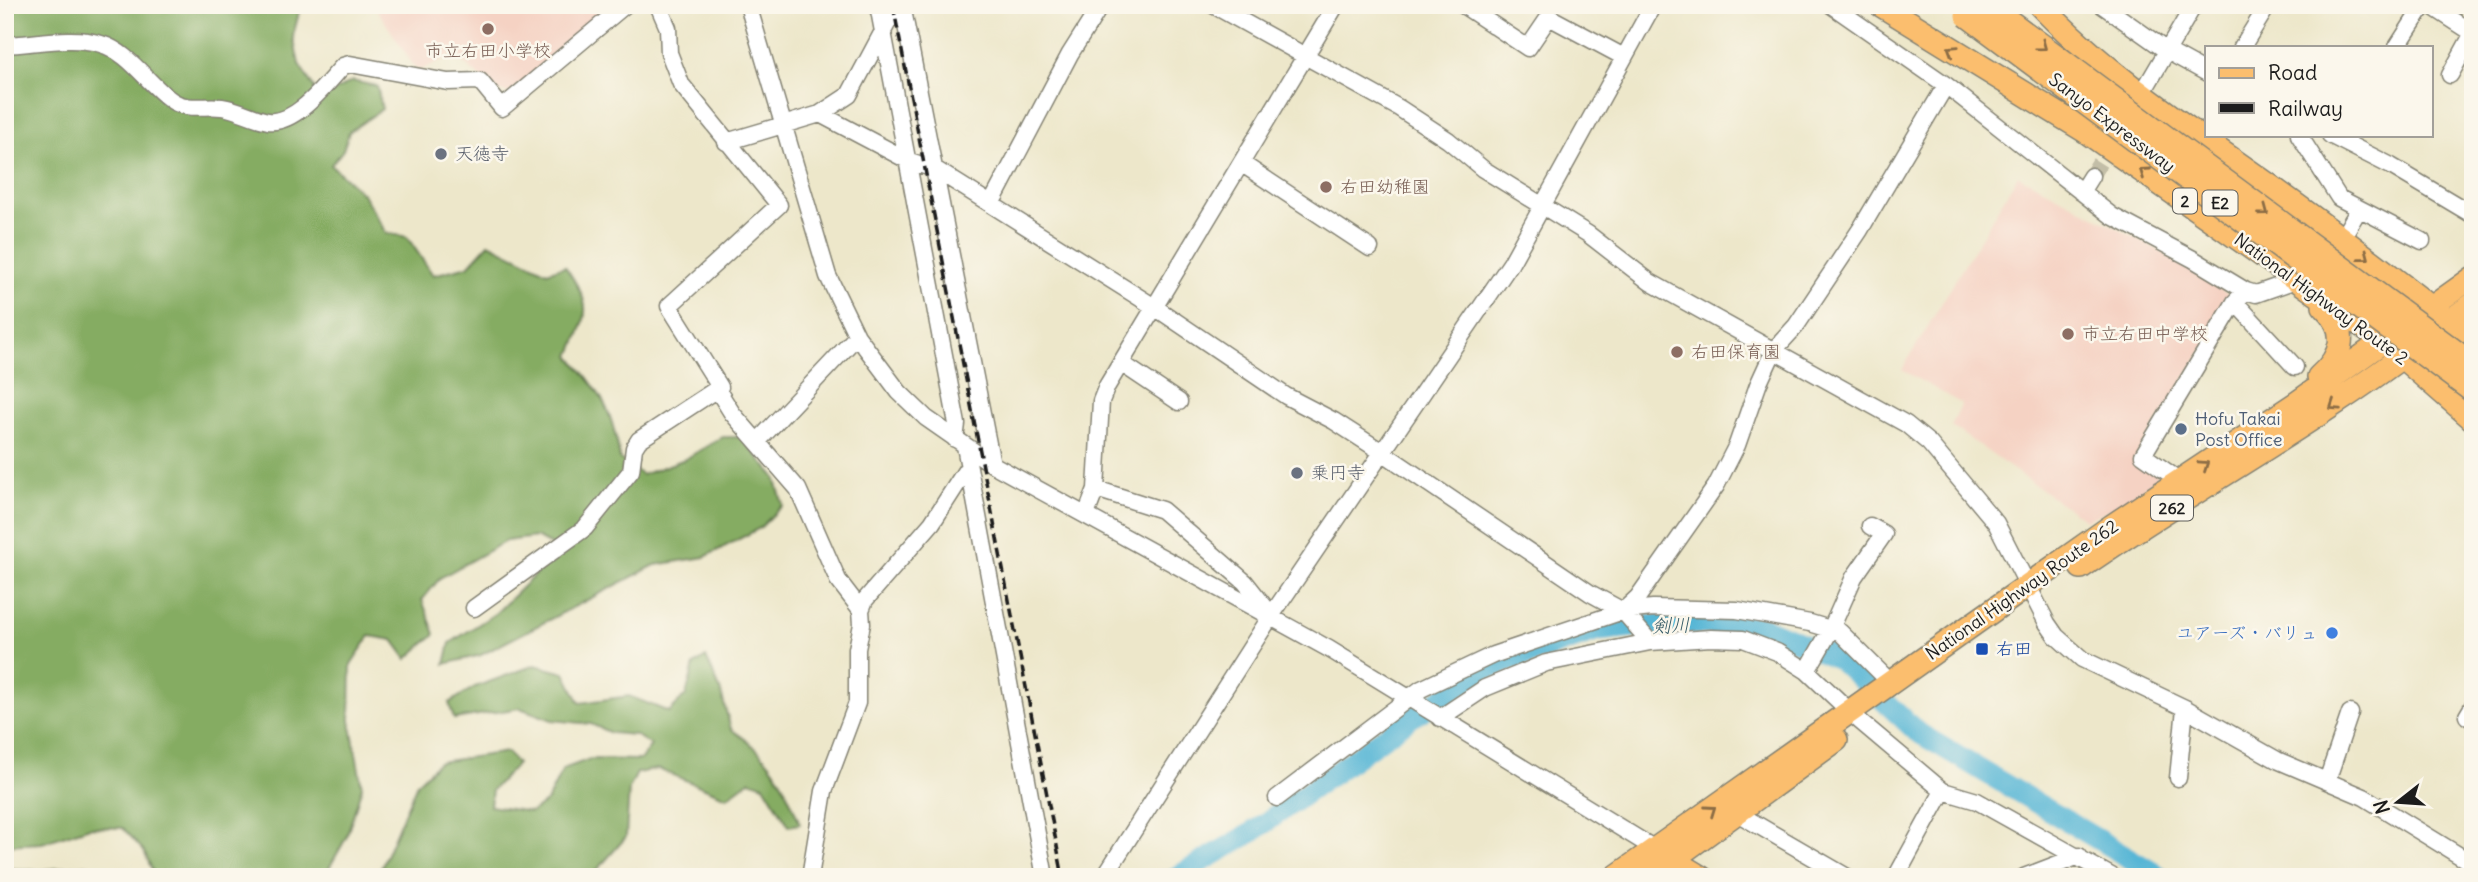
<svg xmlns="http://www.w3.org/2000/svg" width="2478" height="882" font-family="Delius,'Klee One',sans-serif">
	<rect width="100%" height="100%" fill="#fbf7ec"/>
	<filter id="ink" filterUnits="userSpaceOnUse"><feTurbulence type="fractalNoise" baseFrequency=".0143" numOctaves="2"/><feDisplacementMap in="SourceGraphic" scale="14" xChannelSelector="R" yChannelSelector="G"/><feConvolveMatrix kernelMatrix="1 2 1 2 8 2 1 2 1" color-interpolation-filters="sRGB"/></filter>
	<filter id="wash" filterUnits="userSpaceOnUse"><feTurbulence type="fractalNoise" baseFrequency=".00686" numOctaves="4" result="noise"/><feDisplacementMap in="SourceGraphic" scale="28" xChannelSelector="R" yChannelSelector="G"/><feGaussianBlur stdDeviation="1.57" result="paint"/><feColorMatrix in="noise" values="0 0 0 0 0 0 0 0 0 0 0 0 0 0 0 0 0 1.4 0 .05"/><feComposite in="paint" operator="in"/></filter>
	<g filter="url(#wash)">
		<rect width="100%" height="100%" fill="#ede7ca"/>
		<path fill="#f5d2c3" d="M374,5H616L510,93L492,89L455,54L420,70L415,68Z
			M2018,175L2190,267L2235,299L2135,459L2157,473V478L2119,506L2085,520L1951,426L1962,404L1902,370Z"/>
		<path fill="#85ac62" stroke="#50643f" stroke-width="2" d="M5,5H301L293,36L299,64L321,99L352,81L377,86L382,109L349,132L343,150L331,165L363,194L386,233L407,237L433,275L468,266L489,243L547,272L565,266C593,308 589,311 570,356C602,395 612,408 620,459L642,475L685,459L723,437H741L775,477L783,505L760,528L705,557L655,565L481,655L445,664L450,643L496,613L560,550L536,537L506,541L440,578L422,600L435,634L407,659L393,640L370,636L351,664L350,720L362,787L346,838L324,877H155L144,851L123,828L90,827L42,843L5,845Z
			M706,657L720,689L731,729C772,756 783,780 800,824L789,826L764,785L750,780L727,797L658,769L637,773L629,789L626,837L591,877H377L417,783L439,762L507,752L517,764L492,790L490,806L531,812L547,801L563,769L590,759L640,760L651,745L635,735L611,733L591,724L552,720L520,708L454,719L449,703L475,687L535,665L565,673L580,703L629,696L669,712L686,695L694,665Z
			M84,865L111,872L115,877H5V868L37,871Z"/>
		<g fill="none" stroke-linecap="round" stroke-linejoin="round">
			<path stroke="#57b6d5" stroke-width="21" d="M1176,877L1251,833L1405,722L1487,669L1598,631L1672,623L1763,627L1839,659L1917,732L2161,877"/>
		</g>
	</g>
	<g filter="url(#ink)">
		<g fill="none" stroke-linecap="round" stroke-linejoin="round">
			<path stroke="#c3bea7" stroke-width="16" stroke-dasharray="16 8" stroke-linecap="butt" d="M2091,176L2114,139"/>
			<defs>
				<path id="minor" d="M748,5L828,276L857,336L899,392L926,418L992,464L1329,649L1655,849
					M878,5L957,424L955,439
					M902,5L992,464
					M1213,5L1399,108L1448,140L1483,169L1588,234L1650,282L1906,424L1929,443L1996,523L2047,623L2056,636L2082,659L2185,708L2277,760L2364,797L2473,864
					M1463,5L1528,48L1549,17L1622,56
					M1831,5L1946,85L2112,216L2193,259L2246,291L2256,294L2296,280
					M2102,5L2167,51L2207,73
					M2430,5L2473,33
					M5,45C35,44 72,35 101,44C129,52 147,83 171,100C186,111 205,105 222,107C238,109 252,118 268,121C296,125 326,84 343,66L350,64L448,82L480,81L502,108L625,5
					M2242,47L2268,5
					M2397,47L2424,5
					M2450,75L2473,33
					M2143,92L2194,5
					M820,114L909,161L935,169L1156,308L1286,396L1334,421L1382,452L1590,593L1623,611L1650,642
					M2299,135L2339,198L2422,241
					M2330,135L2391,166L2473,215
					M726,142L820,114L849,95L897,5
					M1241,163L1370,248
					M2081,192L2091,176
					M991,204L1070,54L1101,5
					M2342,238L2359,209
					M2235,302L2295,367
					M1121,363L1179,402
					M717,389L732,413L798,489L838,580L861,610L862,624L857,649V703L824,791L810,877
					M758,441L857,336
					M965,446L1045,877
					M2180,481L2143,455L2235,302L2246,291
					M1096,489L1162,510L1245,582L1268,611
					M1086,515L1096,489L1101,401L1107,386L1336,5
					M474,608L585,528L631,471L634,448L639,440L720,387L669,306L779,205L681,84L669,53L668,28L658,5
					M861,610L865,600L932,523L968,467
					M1623,611L1638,597L1716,486L1737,445L1758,385L1774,350L1796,326L1860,230L1946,85
					M1807,671L1831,629L1854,577L1884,534L1870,526
					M2473,706L2467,716L2473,720
					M1440,718L1485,688L1546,663L1650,642L1711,638L1743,639L1777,652L1807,671L1861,722L1943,791L1977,801L2113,877
					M2178,778L2185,708
					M2327,781L2350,713
					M1277,798L1421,689L1493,655L1623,611L1653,608L1737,610L1810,623L1840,632L1891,683
					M1737,813L1847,877
					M1104,877L1271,616L1511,263L1653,5
					M1896,877L1943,791
					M2024,877L2079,856"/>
				<path id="major" d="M2431,307L2473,277
					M2448,321L2473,303
					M1659,851L1702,877"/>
				<path id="highway" d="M1881,5L2087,132L2384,341L2473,419
					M2040,5C2110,79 2196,133 2278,192C2345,240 2409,290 2473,341
					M2319,377C2344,355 2349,330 2324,306
					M2081,567C2204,482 2331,416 2448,321
					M1616,877L2112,526L2297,403L2431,307
					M1648,877L1836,740"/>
			</defs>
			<use href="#minor" stroke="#848273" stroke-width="19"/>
			<use href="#major" stroke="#848273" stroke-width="24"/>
			<use href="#highway" stroke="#848273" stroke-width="26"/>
			<use href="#minor" stroke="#fff" stroke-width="16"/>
			<use href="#major" stroke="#fbbe6e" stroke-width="21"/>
			<use href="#highway" stroke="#fbbe6e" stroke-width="23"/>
			<path stroke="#1c1c1c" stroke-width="3.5" stroke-dasharray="10 5" stroke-linecap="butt" d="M893,5L1063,877"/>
			<defs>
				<path id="highway-bridge" d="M1987,5L2473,365
					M1967,15L2473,391"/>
			</defs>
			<use href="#highway-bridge" stroke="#848273" stroke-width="26" stroke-linecap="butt"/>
			<use href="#highway-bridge" stroke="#fbbe6e" stroke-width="23"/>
		</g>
		<defs><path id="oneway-chevron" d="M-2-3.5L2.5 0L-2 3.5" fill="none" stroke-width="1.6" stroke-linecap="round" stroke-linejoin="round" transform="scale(1.75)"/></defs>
		<g stroke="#8c6d45">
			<use href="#oneway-chevron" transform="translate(2042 46) rotate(37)"/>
			<use href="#oneway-chevron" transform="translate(1952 50) rotate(-148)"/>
			<use href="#oneway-chevron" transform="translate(2144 172) rotate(-145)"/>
			<use href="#oneway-chevron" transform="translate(2264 211) rotate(37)"/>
			<use href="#oneway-chevron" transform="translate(2365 256) rotate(38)"/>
			<use href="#oneway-chevron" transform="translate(2334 406) rotate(146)"/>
			<use href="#oneway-chevron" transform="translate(2204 465) rotate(-34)"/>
			<use href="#oneway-chevron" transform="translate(1711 810) rotate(-35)"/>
		</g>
	</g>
	<g fill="#8d6e63" stroke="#fbf7ec" stroke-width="2.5">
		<circle cx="488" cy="29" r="7"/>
		<circle cx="1326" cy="187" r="7"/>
		<circle cx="2068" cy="334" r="7"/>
		<circle cx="1677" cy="352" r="7"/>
	</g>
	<g fill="#6b7280" stroke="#fbf7ec" stroke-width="2.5">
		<circle cx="441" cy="154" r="7"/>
		<circle cx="1297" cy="473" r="7"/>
	</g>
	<circle fill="#5c6f8a" stroke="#fbf7ec" stroke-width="2.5" cx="2181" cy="429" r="7"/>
	<circle fill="#3f7fe0" stroke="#fbf7ec" stroke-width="2.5" cx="2332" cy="633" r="7"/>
	<rect fill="#1a4fb4" stroke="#fbf7ec" stroke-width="2.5" x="1975" y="642" width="14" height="14" rx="3.5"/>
	<g text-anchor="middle" stroke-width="5" stroke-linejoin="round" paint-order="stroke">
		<g fill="#fbf7ec" stroke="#5f5e5a" stroke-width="2">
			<rect x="2173" y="188.5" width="24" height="25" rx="5"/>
			<rect x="2202.5" y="190.5" width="35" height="25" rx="5"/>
			<rect x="2151" y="495.5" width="42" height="25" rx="5"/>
		</g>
		<g font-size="16" font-weight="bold" fill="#1c1c1c">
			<text x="2185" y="207">2</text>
			<text x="2220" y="209">E2</text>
			<text x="2172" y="514">262</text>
		</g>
		<g font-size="18" fill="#785e54" stroke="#fbf7ec" text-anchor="start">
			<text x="488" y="57" text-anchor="middle">市立右田小学校</text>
			<text x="1340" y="193">右田幼稚園</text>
			<text x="2082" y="340">市立右田中学校</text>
			<text x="1691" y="358">右田保育園</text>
		</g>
		<g font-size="18" fill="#1c1c1c" stroke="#fbf7ec">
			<text transform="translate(2112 123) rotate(37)" y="6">Sanyo Expressway</text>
			<text transform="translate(2321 299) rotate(36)" y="6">National Highway Route 2</text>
			<text transform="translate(2022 590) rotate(-35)" y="6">National Highway Route 262</text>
		</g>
		<g font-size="18" fill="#5b616d" stroke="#fbf7ec" text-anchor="start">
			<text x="455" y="160">天徳寺</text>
			<text x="1311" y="479">乗円寺</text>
		</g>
		<g font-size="18" fill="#4e5e75" stroke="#fbf7ec" text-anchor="start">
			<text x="2195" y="425">Hofu Takai<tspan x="2195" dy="21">Post Office</tspan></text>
		</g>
		<g font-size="18" fill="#366cbe" stroke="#fbf7ec" text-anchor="end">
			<text x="2318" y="639">ユアーズ・バリュ</text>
		</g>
		<g font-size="18" fill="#164399" stroke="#fbf7ec" text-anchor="start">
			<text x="1996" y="655">右田</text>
		</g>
		<g font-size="19" font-style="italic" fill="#345a66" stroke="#fbf7ec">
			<text transform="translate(1671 625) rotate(-2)" y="7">剣川</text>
		</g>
	</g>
	<rect width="2478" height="882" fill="none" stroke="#fbf7ec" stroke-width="28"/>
	<rect x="2205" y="46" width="228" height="91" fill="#fbf7ec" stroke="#a29f99" stroke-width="2"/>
	<rect x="2219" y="68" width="35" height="10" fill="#fbbe6e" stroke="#a29f99" stroke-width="2"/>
	<text x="2268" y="80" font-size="21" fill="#1c1c1c">Road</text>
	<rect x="2219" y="103" width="35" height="10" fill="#1c1c1c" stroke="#a29f99" stroke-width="2"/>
	<text x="2268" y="116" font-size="21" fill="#1c1c1c">Railway</text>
	<g transform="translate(2398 802) rotate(253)" stroke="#fbf7ec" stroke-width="5" paint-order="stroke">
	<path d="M0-5L12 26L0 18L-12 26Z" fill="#1c1c1c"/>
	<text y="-10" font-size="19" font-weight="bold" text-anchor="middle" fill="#1c1c1c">N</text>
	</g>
</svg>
